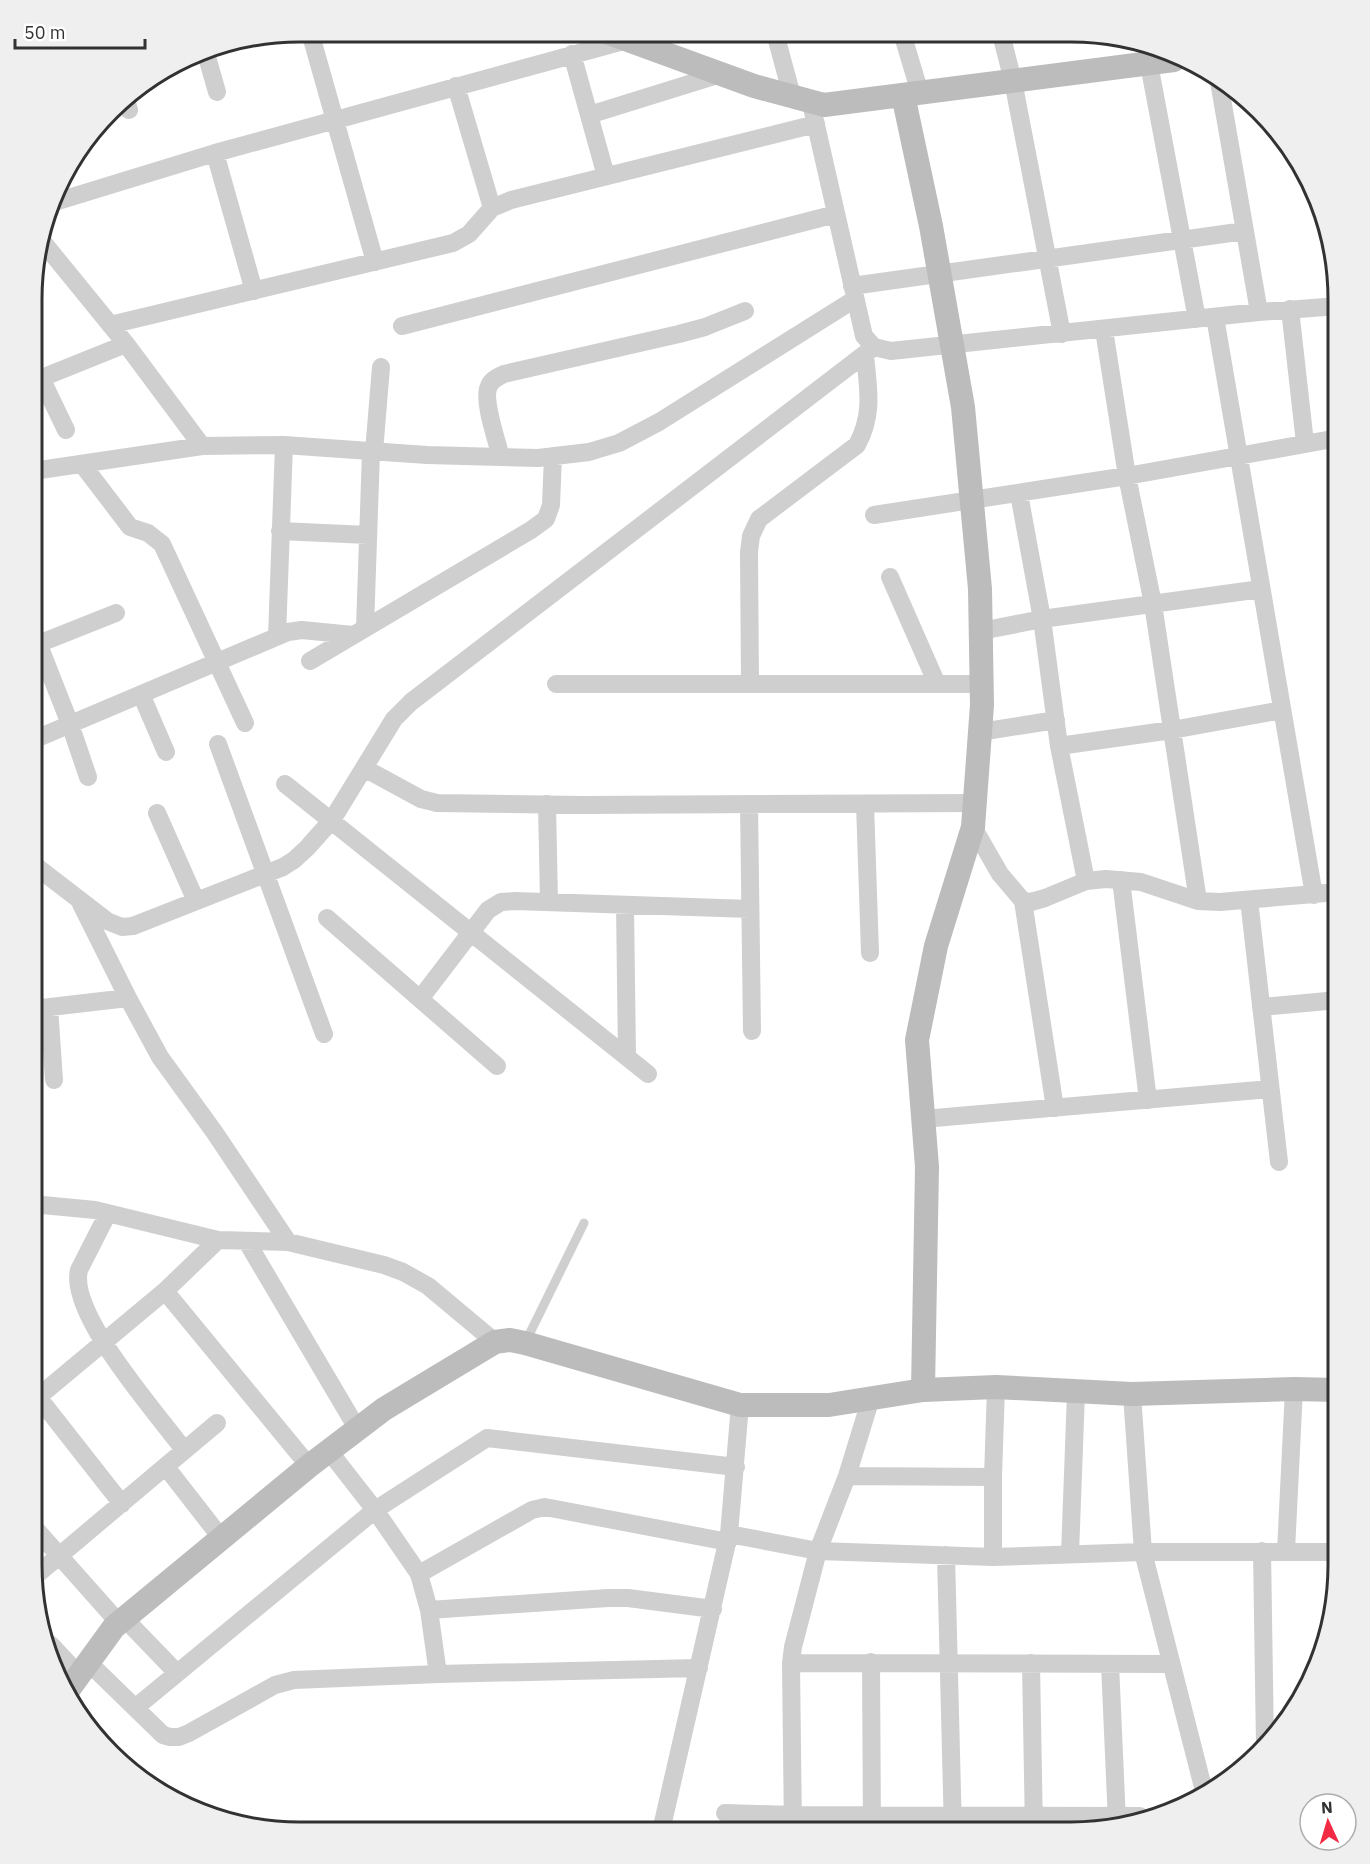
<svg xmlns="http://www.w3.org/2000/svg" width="1370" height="1864" font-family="'IBM Plex Sans',sans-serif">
	<rect width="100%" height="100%" fill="#fff"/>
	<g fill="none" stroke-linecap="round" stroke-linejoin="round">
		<path stroke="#cfcfcf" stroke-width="9" d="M526,1341L584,1223"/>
		<path stroke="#cfcfcf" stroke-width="18" d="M310,32L375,262
			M775,33L792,96
			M902,33L920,93
			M1001,34L1013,81L1062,334
			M205,50L217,92
			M572,54L606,176
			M1149,64L1197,319
			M1218,76L1259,312
			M456,86L492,208
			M125,97L129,110
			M813,112L864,336L874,347L891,351L1259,312L1338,306
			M589,115L721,74
			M215,153L254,291
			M55,202L215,153L627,40
			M42,241L126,344L202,446
			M852,286L1245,231
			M1290,309L1305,443
			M1215,317L1314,895
			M110,325L453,243L469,234L492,208L511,200L816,124
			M402,326L836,214
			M1104,330L1127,476L1153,604L1198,901
			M41,378L66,430
			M34,381L126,344
			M374,452L381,367
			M501,457C497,441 482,399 489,386C492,379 498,377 504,374L679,334L705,327L745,311
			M82,464L130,527L148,533L162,544L245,723
			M33,471L202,446L284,445L427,455L538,458L589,452L619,443L659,422L855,299
			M1019,494L1042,619L1059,746L1086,881
			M874,515L1127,476L1338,438
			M280,531L368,535
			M890,577L937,684
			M365,628L371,452
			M33,630L70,724L88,777
			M981,631L1042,619L1261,589
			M277,637L284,445
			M33,646L116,613
			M310,661L531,530L546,519L551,505L553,456
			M556,684H981
			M750,684L749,552L751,536L759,519L857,445C874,414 868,388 865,355
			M141,694L166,752
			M980,732L1056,720
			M33,740L288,632L302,630L353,635
			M218,744L324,1034
			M1059,746L1172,730L1282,710
			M364,768L421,799L437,803L583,805L975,803
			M285,784L648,1074
			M547,804L549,902
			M749,804L752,1031
			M865,804L870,953
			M157,813L196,901
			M973,827L1000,874L1023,901L1031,902L1045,898L1086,881L1106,879L1141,882L1198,901L1220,902L1338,892
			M33,864L107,921L122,927L133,926L283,867L294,860L307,848L332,820L394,719L411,702L874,347
			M1121,880L1148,1100
			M1249,900L1279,1162
			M1023,901L1055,1108
			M81,904L128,998L160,1057L215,1133L288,1242
			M625,905L627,1057
			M327,918L497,1066
			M420,999L488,910L501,902L515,901L750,909
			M49,1007L54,1080
			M1261,1007L1338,1000
			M33,1009L128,998
			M923,1119L1270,1089
			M32,1204L95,1210L218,1240L288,1242L384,1265L403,1272L428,1286L495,1342
			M108,1213L79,1270C68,1314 157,1413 184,1450
			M247,1242L358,1430
			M165,1291L309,1466
			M1132,1394L1143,1552L1205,1795
			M38,1397L122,1504
			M32,1402L165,1291L218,1240
			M329,1451L375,1510L419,1574L429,1610L438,1674
			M166,1467L222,1539
			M847,1476L993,1477
			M32,1525L119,1623
			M729,1534L818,1551L993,1557L1143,1552H1338
			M1262,1551L1265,1746
			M1286,1551L1294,1389
			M1070,1554L1076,1393
			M946,1555L953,1832
			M993,1557V1477L996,1387
			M419,1574L532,1510L545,1507L728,1542
			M34,1577L217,1423
			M429,1610L608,1598H628L713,1609
			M124,1618L177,1673
			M50,1644L79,1675
			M88,1662L163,1735L170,1737H179L189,1733L275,1685L294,1680L438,1674L699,1668
			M871,1662L872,1832
			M791,1663L1171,1664
			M1031,1663L1034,1832
			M1110,1664L1117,1822
			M135,1708L375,1510L487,1438L736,1467
			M725,1813L793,1815L1140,1816
			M661,1831L729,1534L740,1405
			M793,1832L791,1663L793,1647L818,1551L847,1476L871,1398"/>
		<path stroke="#bcbcbc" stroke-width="24" d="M606,32L754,86L824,105L1174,60
			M903,95L931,226L963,407L980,589L982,705L973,827L936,946L917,1040L927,1167L923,1390
			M66,1693L114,1627L309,1466L384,1409L495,1342L510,1340L525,1343L740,1405H829L923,1390L996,1387L1132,1394L1294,1389L1338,1390"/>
	</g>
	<path d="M0 0H1370V1864H0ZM299 42H1071A257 257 0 0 1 1328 299V1565A257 257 0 0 1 1071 1822H299A257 257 0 0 1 42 1565V299A257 257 0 0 1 299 42Z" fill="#efefef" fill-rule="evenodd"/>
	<path fill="none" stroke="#323232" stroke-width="3" d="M299 42H1071A257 257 0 0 1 1328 299V1565A257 257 0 0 1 1071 1822H299A257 257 0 0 1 42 1565V299A257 257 0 0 1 299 42Z"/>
	<g transform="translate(1328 1822) rotate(356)"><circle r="28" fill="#ffffff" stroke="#adadad" stroke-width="1.5"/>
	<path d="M0-4.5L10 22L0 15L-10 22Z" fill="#f22a43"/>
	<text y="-9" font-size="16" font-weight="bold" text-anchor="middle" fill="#323232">N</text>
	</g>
	<path d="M15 39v9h130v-9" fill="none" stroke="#323232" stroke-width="3"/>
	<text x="24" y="39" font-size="18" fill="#323232" stroke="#ffffff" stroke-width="4.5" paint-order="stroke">50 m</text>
</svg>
